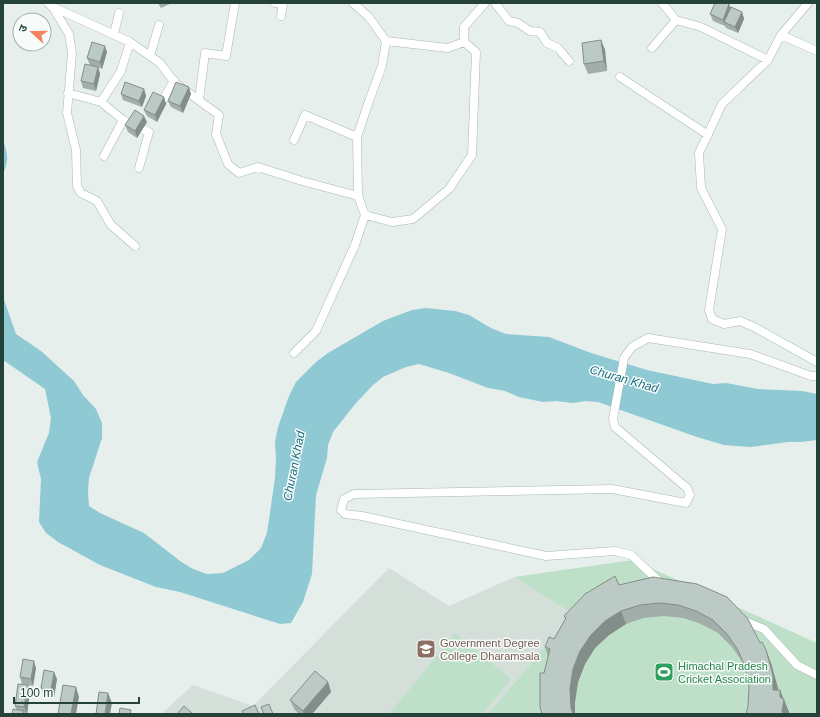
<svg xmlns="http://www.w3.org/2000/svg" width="820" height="717" font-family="Helvetica,'Noto Sans Devanagari',sans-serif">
	<rect width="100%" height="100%" fill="#e6efeb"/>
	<path fill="#d4dfda" d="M389,568L449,606L514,577L573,614L488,714H161L193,685L253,706Z"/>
	<path fill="#bfe0c8" d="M633,560L817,643V714H488L573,614L514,577Z
		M456,633L511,679L482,714H389Z"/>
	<path fill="#8ec9d4" d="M3,140C8,155 9,159 3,174Z
		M3,297L16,334L41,351L74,381L83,395L96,409L102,423V438L89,478L88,491L89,506L100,513L144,533L180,561L193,569L207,574L223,573L249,560L261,548L267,533L275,478L276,459L275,442L278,427L289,396L296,382L316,362L328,353L383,321L412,310L426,308L455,311L469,315L491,328L506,334L549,337L591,353L647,370L713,384L726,383L758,389L802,391L817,394V440L801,442H788L750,447L724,445L697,437L598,402L586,401L573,403L556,401L543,402L519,397L505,391L488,388L449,373L419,364L406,367L383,377L373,385L356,403L333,432L328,445L327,458L316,495L312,574L303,602L291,623L280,624L180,592L156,587L100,565L58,542L46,533L39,522L41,479L37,462L49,433L51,418L45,389L3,360Z"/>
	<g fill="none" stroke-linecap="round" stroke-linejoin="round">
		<defs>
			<path id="minor" d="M48,3L51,6L130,42L160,63L175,83L219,115L216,134L228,164L239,173L258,167L302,181L358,196L357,137L369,101L382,66L386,41L448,48L464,42V27L485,3
				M275,3L283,4L281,16
				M353,3L369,17L386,41
				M495,3L509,21L518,23L530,31L540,32L547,43L558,48L569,61
				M662,3L676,20L701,27L768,60
				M808,3L781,35L768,60L722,104L699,153L701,188L722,229L709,310L712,319L724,324L740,321L754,327L817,362
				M52,6L69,34L72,53L67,113L76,150L77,186L81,193L97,201L111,225L135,246
				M114,34L119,13
				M781,35L817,51
				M652,48L676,20
				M150,56L159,25
				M620,77L708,135
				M68,93L101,102L123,120L149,132L139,168
				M199,100L205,53L226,56L235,3
				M101,102L121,71L130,42
				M159,108L174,80
				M294,140L305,115L357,137
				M104,156L123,120
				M365,215L392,222L413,219L449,189L472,155L476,52L464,42
				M294,353L316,331L355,245L365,215L358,196
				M662,584L631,555L615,551L546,556L362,516L345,514L341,510L344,499L354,494L612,489L686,503L690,495L687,488L615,427L613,419L624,358L632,347L648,338L750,354L811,376H817
				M740,619L764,629L797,665L817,675"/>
		</defs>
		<use href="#minor" stroke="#a8b8b2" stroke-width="9"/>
		<use href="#minor" stroke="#fff" stroke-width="8"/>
	</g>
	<path fill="#a1aea9" d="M158,3H172L161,8Z
		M729,4L730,7L742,12L744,19L738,33L726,28L725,26L713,21L710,14Z
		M601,40L605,50L607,71L588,74L584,64Z
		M107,52L102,69L98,67L100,74L96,91L83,88L81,81L94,66L90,65L87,58Z
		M144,89L146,96L142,107L123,100L121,94Z
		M191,94L183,113L171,107L168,101Z
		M164,97L166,104L157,122L147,116L144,110Z
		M147,122L137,138L128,132L125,125Z
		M653,577L760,643L771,663L778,690L783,698L789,712L748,706L749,687L746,670L743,663L732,647L718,633L701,624L683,618L664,616L644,618L626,624L609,635L595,648L585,664L578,682L575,702L544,673L548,657L545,647L554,639L566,620L564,616L619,585Z
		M36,668L33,686L22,684L20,677Z
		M57,679L54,697L44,695L41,688Z
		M328,682L331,692L312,714H299L294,709L290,700Z
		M30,692L27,714H12L16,709L15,706Z"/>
	<path fill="#838d89" d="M729,4L732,11L724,22L725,26L723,20Z
		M742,12L744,19L738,33L735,27Z
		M601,40L605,50L607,71L604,61Z
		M105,46L107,52L102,69L100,62Z
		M98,67L100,74L96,91L94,84Z
		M189,87L191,94L183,113L180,106Z
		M144,89L146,96L142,107L139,101Z
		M164,97L166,104L157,122L155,115Z
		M144,116L147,122L137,138L135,131Z
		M621,611L626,624L609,635L595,648L585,664L578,682L575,702V714H573L571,708L570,689L573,669L580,651L591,635L605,621Z
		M766,650L771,663L778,688V703L773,690Z
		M34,661L36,668L33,686L31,679Z
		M54,672L57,679L54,697L51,690Z
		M328,682L331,692L312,714H304L303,711Z
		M28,685L30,692L27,714L24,707Z
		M76,687L79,697L76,714H71Z
		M780,690L789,712V714H783L782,712L780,697Z
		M108,693L112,703L110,714H105Z"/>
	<path fill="#bbcac4" stroke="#838d89" d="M715,3H727L729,4L723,20L710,14Z
		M731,7L742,12L735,27L724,22Z
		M601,40L604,61L584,64L582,43Z
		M92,42L105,46L100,62L87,58Z
		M85,64L98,67L94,84L81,81Z
		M125,82L144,89L139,101L121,94Z
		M176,82L189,87L180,106L168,101Z
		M153,92L164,97L155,115L144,110Z
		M135,110L144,116L135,131L125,125Z
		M615,576L619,585L653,577L697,584L727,597L748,619L760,643L762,642L766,650L773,675V690H780V697L784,699L782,712L785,713V714H746L748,706L749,687L745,667L738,650L727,634L713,620L696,611L678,605L659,603L640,605L621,611L605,621L591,635L580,651L573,669L570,689L571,708L573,714H542L540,707V673H544L550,649L545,647L549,637L554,639L566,618L564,616L585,594Z
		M23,659L34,661L31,679L20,677Z
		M44,670L54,672L51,690L41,688Z
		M315,671L328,682L303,711L290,700Z
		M18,684L28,685L24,707L15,706Z
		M63,685L76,687L71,714H58Z
		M99,692L108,693L105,714H96Z
		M269,704L273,714H264L261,707Z
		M255,705L259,714H244L242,711Z
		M184,706L193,714H177Z
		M120,708L131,710L130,714H119Z
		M13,709L24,711L23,714H12Z"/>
	<defs>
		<symbol id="university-square" viewBox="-11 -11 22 22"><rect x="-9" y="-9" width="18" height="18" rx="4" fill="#8d6e63" stroke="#f7fbf9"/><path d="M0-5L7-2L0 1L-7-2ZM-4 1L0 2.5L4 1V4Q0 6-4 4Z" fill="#fff"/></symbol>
		<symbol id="stadium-square" viewBox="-11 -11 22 22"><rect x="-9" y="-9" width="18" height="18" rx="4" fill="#2e9e5b" stroke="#f7fbf9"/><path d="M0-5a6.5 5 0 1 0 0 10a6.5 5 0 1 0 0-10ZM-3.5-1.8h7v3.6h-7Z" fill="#fff"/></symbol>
	</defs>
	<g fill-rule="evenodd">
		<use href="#university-square" x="415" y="638" width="22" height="22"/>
		<use href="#stadium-square" x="653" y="661" width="22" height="22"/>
	</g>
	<g text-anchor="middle" stroke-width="3" stroke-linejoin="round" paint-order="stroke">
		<g font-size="11" fill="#785e54" stroke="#f7fbf9" text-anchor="start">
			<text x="440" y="647">Government Degree<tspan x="440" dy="13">College Dharamsala</tspan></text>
		</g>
		<g font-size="11" fill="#27864d" stroke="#f7fbf9" text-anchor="start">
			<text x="678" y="670">Himachal Pradesh<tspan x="678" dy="13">Cricket Association</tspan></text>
		</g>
		<g font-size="12" font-style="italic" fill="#1c6f80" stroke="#f7fbf9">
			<text transform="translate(624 379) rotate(16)" y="4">Churan Khad</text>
			<text transform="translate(294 466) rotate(-79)" y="4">Churan Khad</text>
		</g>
	</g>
	<rect width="820" height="717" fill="none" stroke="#24423a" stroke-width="8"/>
	<g transform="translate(32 32) rotate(291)"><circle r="19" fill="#f7fbf9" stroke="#a3b1ad"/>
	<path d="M0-3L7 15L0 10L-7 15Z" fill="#f4845f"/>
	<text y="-6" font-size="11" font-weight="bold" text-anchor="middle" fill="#24423a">उ</text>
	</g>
	<path d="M14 697v6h125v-6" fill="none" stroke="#24423a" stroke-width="2"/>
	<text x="20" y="697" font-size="12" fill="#24423a" stroke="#f7fbf9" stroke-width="3" paint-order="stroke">100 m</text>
</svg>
